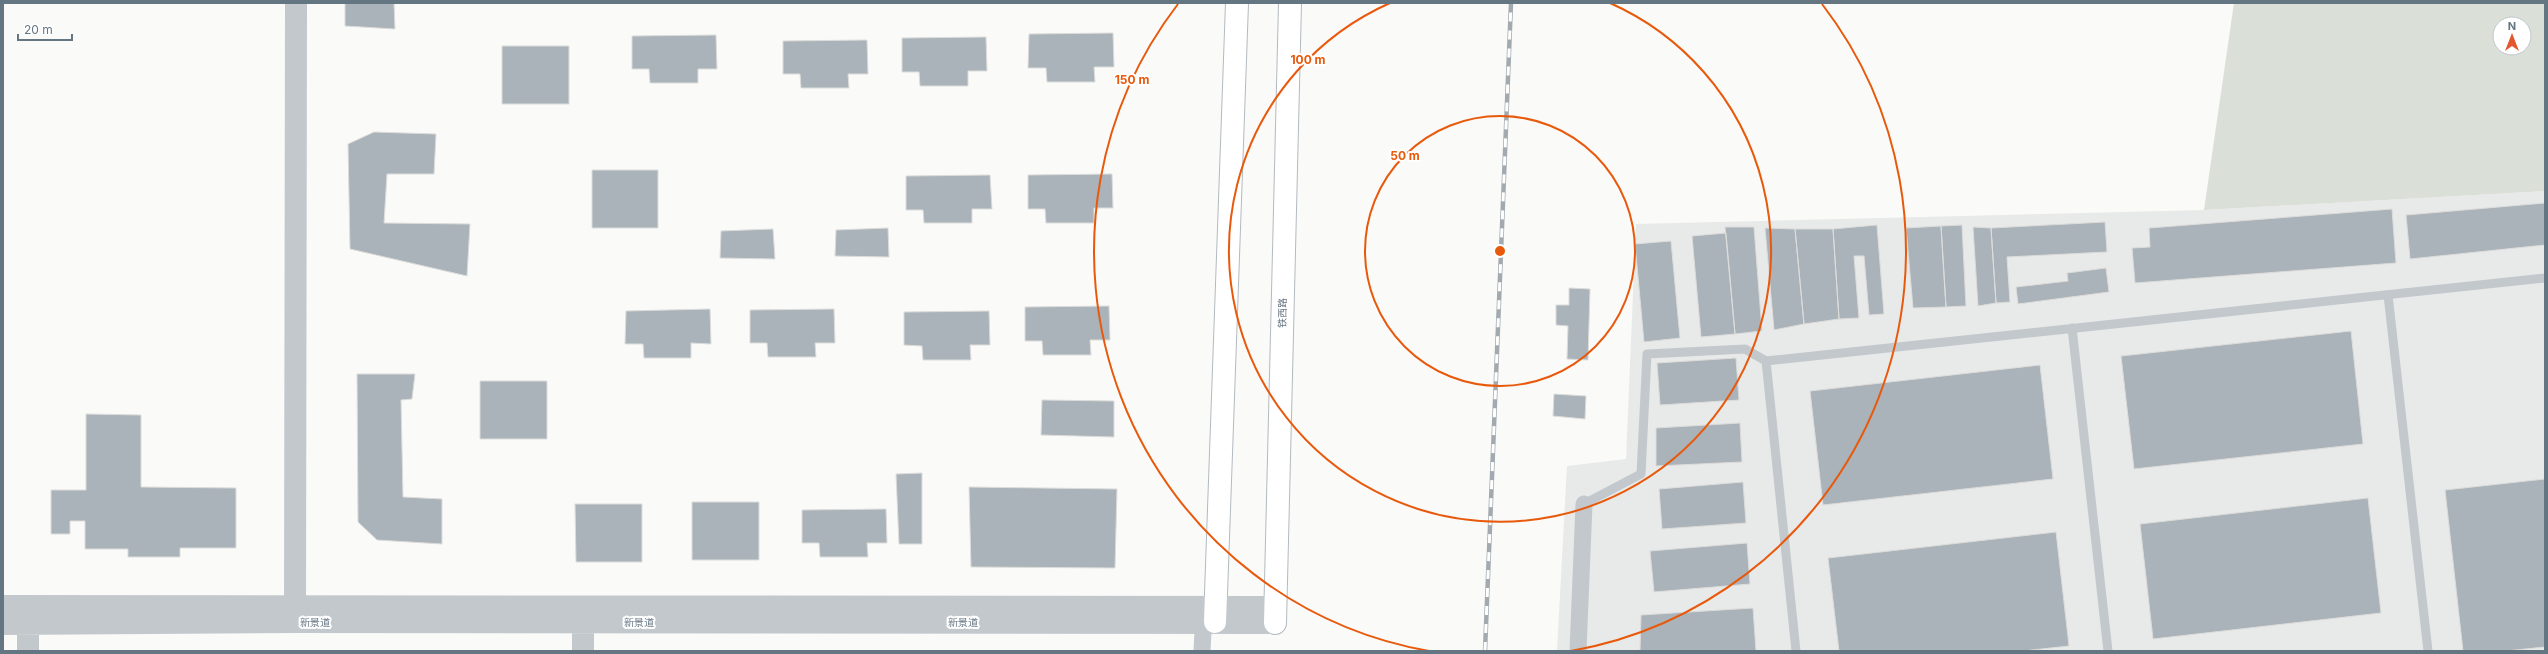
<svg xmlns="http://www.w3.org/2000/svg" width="2548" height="654" font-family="Inter,'Noto Sans SC',sans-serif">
	<rect width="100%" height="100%" fill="#fafaf8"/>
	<path fill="#e8e9e9" d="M2545,191V651H1557L1567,466L1626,459L1636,224L2204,210Z"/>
	<path fill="#dadfd7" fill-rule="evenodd" d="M2234,3H2545V191L2204,210ZM2500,24H2524V48H2500Z"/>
	<path fill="#aab3b9" stroke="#dcdcda" d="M345,3H394L395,29L345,26Z
		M1113,33L1114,67H1094L1095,82H1047L1046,68H1028L1029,34Z
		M716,35L717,69H698V83H650L649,69H632V36Z
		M986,37L987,71H968V86H920L919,72H902V38Z
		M867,40L868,74H848L849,88H801L800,74H783V41Z
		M502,46H569V104H502Z
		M374,132L436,134L434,174H387L384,223L470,224L467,276L350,249L348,144Z
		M592,170H658V228H592Z
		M1112,174L1113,208H1094V223H1046L1045,209H1028V175Z
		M990,175L992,209H972V223H924L923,210H906V176Z
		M2545,203V245L2410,259L2406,215Z
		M2392,209L2396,263L2135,283L2132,248L2150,247L2149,228Z
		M2105,222L2107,252L2007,257L2010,302L1996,303L1991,228Z
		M1877,225L1884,314L1869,315L1864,256H1854L1859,318L1839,319L1833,229Z
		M1962,225L1966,306L1946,307L1941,226Z
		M1941,226L1946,307L1913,308L1906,228Z
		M1725,227H1754L1762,331L1735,334Z
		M1973,227L1991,228L1996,303L1978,306Z
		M888,228L889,257L835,256L836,230Z
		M1765,228L1795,229L1804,324L1774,330Z
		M773,229L775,259L720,258L721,231Z
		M1795,229H1833L1839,319L1804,324Z
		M1726,233L1735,334L1701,337L1692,236Z
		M1671,241L1680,338L1644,342L1635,244Z
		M2106,268L2109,292L2018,304L2016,287L2068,281L2067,273Z
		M1569,288L1590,289L1588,360L1567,359L1568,326L1556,325V305H1569Z
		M1109,306L1110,340H1090L1091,355H1043L1042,341H1025V307Z
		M710,309L711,344L691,343V358H644L643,344H625L626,311Z
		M834,309L835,343H815L816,357H768L767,343H750V310Z
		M989,311L990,345H970L971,360H923L922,346L904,345V312Z
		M2351,331L2363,444L2134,469L2121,356Z
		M1736,358L1739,400L1660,405L1657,363Z
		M2040,365L2053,479L1823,505L1810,391Z
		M357,374H415L412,399L401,400L403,497L442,499V544L377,540L358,522Z
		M480,381H547V439H480Z
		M1554,394L1586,396L1585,419L1553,416Z
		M1042,400L1114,401V437L1041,435Z
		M86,414L141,415V487L236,488V548H180V557H128V549H85V521H70V534H51V490H86Z
		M1740,423L1742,462L1656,466V428Z
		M922,473V544H899L896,474Z
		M2545,479V647L2506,651H2463L2445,490Z
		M1743,482L1746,523L1662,529L1659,489Z
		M969,487L1117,489L1115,568L971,567Z
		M2368,498L2381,613L2153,639L2140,524Z
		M692,502H759V560H692Z
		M575,504H642V562H576Z
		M886,509L887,543H867L868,557H820L819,543H802V510Z
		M2056,532L2069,646L2023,651H1839L1828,558Z
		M1747,543L1750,584L1654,592L1650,551Z
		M1753,608L1756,651H1640L1641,615Z"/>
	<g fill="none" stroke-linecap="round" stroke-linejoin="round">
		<defs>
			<path id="secondary" d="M1215,622L1237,3
				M1275,623L1290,3"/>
		</defs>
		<use href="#secondary" stroke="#b3babf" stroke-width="24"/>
		<path stroke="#c3c8cc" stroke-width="9" d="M2388,295L2428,651
			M2072,328L2108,651
			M1766,361L1796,651
			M1584,504L1641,474L1647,354L1745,349L1766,361L2545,278"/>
		<path stroke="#c3c8cc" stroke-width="17" d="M1202,651L1204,611
			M1578,651L1584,504"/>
		<path stroke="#c3c8cc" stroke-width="22" d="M3,606L1275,607
			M583,607V651
			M295,620L296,3
			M3,624L295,622L1275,623
			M28,651V609"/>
		<use href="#secondary" stroke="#fff" stroke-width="22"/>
		<defs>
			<path id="rail" d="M1485,651L1511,3"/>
		</defs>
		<use href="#rail" stroke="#a2aab0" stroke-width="4.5"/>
		<use href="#rail" stroke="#fff" stroke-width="3" stroke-dasharray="9" stroke-linecap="butt"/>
	</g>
	<g fill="none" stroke="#e8590c" stroke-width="2">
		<circle cx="1500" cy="251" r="135"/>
		<path d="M1610 3A271 271 0 1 1 1390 3"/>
		<path d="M1429 651A406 406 0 0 1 1178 4M1822 4A406 406 0 0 1 1571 651"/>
	</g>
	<g text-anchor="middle" stroke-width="4" stroke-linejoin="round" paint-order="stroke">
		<g font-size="10" fill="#657683" stroke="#fff">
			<text transform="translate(1282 313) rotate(-89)" y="4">铁西路</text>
			<text x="315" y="626">新景道</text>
			<text x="639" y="626">新景道</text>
			<text x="963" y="626">新景道</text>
		</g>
	</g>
	<circle cx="1500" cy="251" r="6" fill="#e8590c" stroke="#fff" stroke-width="2"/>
	<g font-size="12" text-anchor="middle" font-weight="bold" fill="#e8590c" stroke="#fff" stroke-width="4" stroke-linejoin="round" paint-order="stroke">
		<text x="1308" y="64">100 m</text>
		<text x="1132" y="84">150 m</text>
		<text x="1405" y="160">50 m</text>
	</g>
	<rect width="2548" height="654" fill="none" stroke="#657683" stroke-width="8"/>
	<g transform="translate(2512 36)"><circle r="19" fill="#ffffff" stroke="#c1c8cd"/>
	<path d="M0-3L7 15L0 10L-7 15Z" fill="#e4572e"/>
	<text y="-6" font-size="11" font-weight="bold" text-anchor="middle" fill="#657683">N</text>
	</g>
	<path d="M18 34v6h54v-6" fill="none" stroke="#657683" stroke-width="2"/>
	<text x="24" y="34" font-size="12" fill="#657683" stroke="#ffffff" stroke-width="3" paint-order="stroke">20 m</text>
</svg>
